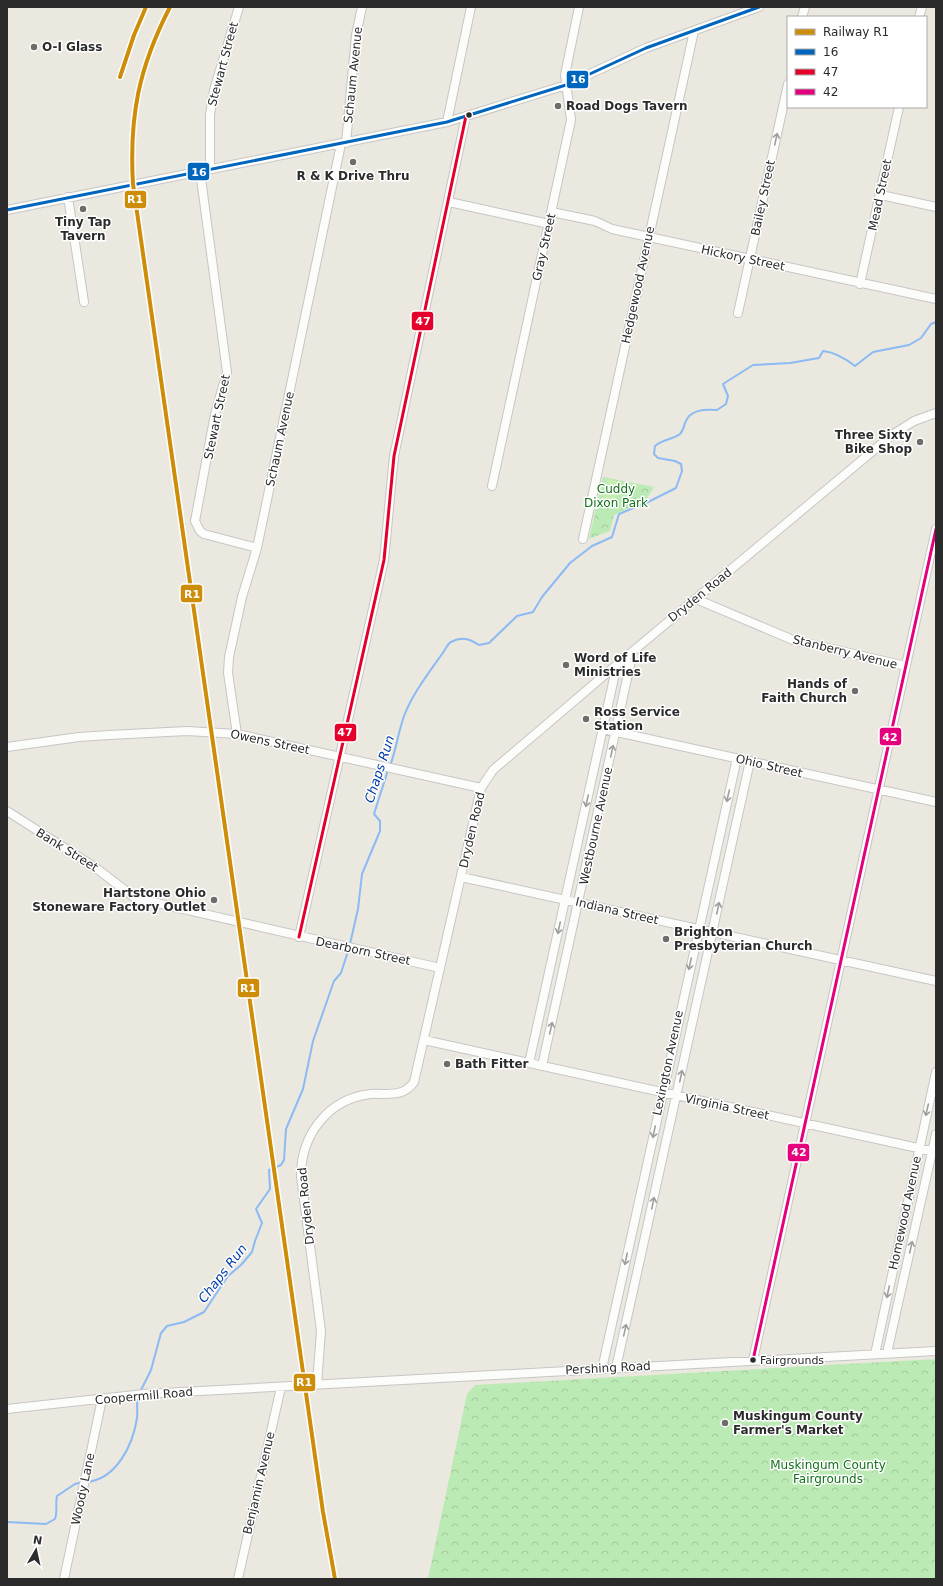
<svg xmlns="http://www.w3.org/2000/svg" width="943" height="1586" font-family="'DejaVu Sans',sans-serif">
	<defs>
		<pattern id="park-crowns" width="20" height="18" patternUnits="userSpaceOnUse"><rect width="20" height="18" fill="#bceab5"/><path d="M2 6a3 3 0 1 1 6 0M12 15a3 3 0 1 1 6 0" fill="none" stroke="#a2c99c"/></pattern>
	</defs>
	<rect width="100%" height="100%" fill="#eae8df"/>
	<path fill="url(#park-crowns)" d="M603,477L654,487L646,500L614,515L610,531L589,539Z
		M936,1359V1579H428L467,1394L475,1385Z"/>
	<path fill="#c6eeb1" d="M608,478L621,482L615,505L602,501Z"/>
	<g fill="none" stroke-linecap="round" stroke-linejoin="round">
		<path stroke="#8cbaf3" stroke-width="2" d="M390,766C396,750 398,733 404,716C413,693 428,674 442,654C445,651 447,644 451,642C462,636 470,639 479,645L489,643L517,616L533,612L542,597L570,563L592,546L612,537L619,514L646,503L676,488L682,471L681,464L675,461L658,458L654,454L655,446C665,438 672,440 680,434C683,431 684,426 685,423C690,409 705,409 717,410L726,404L728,396L723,384L753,365L790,363L819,358L823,351C835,352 846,359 855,366L873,352L909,345L921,338L931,324L936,322
			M350,944L358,909L362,874L380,831V821L374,814L388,770
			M140,1392L151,1370L161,1333L167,1326L184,1322L204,1312L228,1276L241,1265L252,1252L255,1241L262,1223L256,1209L270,1189L269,1170L281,1165L284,1160L286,1129L303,1089L313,1041L334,981L341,973L349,948
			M86,1482C116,1480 133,1445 137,1418C138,1411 136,1403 138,1396
			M7,1522L46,1524L55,1519C58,1511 55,1504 57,1496L75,1484L82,1482"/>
		<defs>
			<path id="minor" d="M802,17L805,7
				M919,17L922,7
				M447,122L471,7
				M346,143L356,35L362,7
				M210,169V115L214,90L239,7
				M200,171L227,372L215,414L195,521L200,531L204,534L257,548
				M881,195L936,207
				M68,197L84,302
				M449,202L549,224
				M7,210L447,122L566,85L646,48L759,7
				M552,212L595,221L612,229L936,299
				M860,284L899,107
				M738,313L788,84
				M492,486L571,120L565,75L579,7
				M583,539L694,31
				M696,599L793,640L906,666
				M603,729L936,802
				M237,734L228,673L229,657L242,597L257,548L341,144
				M7,747L79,737L109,735L187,731L237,734L481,788
				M7,811L96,868L135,898L440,968
				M461,877L936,981
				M299,937L384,560L394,456L466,116
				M424,1040L936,1152
				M529,1063L614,678V667
				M542,1066L630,665L625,657
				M887,1353L936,1134
				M875,1354L936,1072
				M753,1360L936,529
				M616,1368L750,761
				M602,1369L737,758
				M317,1384L321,1331L301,1176C301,1135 328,1099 370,1094C387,1093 403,1098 414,1082L481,788L493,770L614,667L892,435L914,421L936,413
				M7,1409L144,1394L936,1351
				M64,1579L102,1399
				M238,1579L281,1387"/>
		</defs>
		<use href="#minor" stroke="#c7c6c5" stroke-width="10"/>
		<use href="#minor" stroke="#fcfcfa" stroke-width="8"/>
		<defs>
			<path id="bus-1" d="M7,210L447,122L566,85L646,48L759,7"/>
			<path id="bus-2" d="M299,937L384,560L394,456L466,116"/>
			<path id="bus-3" d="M753,1360L936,529"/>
		</defs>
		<use href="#bus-1" stroke="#fff" stroke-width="6"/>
		<use href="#bus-2" stroke="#fff" stroke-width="6"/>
		<use href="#bus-3" stroke="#fff" stroke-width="6"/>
		<use href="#bus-1" stroke="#0065bd" stroke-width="3"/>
		<use href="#bus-2" stroke="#e4002b" stroke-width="3"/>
		<use href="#bus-3" stroke="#e5007d" stroke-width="3"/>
		<defs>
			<path id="rail-1" d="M170,7C139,67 129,116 133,184L323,1512L335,1579
				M120,77L134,35L146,7"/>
		</defs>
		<use href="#rail-1" stroke="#fff" stroke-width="7"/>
		<use href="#rail-1" stroke="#ce8d09" stroke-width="4"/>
	</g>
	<defs><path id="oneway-shaft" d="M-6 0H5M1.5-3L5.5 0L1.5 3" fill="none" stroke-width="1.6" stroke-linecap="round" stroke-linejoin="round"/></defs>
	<g stroke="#9e9e9d">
		<use href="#oneway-shaft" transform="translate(776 139) rotate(-78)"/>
		<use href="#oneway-shaft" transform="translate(612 751) rotate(-78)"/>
		<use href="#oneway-shaft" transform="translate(728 796) rotate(103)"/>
		<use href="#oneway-shaft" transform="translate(587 801) rotate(102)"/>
		<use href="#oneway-shaft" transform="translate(718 908) rotate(-78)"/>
		<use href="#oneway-shaft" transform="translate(559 928) rotate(102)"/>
		<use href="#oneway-shaft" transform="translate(690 964) rotate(102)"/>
		<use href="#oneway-shaft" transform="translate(551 1028) rotate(-77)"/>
		<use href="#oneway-shaft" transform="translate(681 1076) rotate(-78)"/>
		<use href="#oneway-shaft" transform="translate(927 1110) rotate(103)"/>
		<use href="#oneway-shaft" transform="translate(654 1132) rotate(102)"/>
		<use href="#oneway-shaft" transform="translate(653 1203) rotate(-78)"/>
		<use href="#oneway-shaft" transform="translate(911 1247) rotate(-77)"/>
		<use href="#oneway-shaft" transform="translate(626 1259) rotate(102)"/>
		<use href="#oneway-shaft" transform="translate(888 1292) rotate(102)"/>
		<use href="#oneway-shaft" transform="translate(625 1330) rotate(-77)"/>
	</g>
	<g fill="#6e6d6a" stroke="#fff" stroke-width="1.5">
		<circle cx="34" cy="47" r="4"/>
		<circle cx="558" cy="106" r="4"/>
		<circle cx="353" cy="162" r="4"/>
		<circle cx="83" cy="209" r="4"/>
		<circle cx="920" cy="442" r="4"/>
		<circle cx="566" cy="665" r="4"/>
		<circle cx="855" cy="691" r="4"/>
		<circle cx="586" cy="719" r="4"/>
		<circle cx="214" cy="900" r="4"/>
		<circle cx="666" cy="939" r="4"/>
		<circle cx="447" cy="1064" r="4"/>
		<circle cx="725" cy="1423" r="4"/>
	</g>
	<g fill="#2b2b2b" stroke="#fff" stroke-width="1.5">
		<circle cx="469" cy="115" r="3.5"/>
		<circle cx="753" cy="1360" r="3.5"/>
	</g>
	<g text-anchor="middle" stroke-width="3" stroke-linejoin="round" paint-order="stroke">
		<g font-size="11" fill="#2b2b2b" stroke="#fff" text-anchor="start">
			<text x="760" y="1364">Fairgrounds</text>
		</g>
		<g font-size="12" font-weight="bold" fill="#2b2b2b" stroke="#fff" text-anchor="start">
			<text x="42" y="51">O-I Glass</text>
			<text x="566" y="110">Road Dogs Tavern</text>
			<text x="353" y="180" text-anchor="middle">R &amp; K Drive Thru</text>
			<text x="83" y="226" text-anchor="middle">Tiny Tap<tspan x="83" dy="14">Tavern</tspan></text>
			<text x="912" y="439" text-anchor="end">Three Sixty<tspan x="912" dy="14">Bike Shop</tspan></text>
			<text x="574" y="662">Word of Life<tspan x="574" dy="14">Ministries</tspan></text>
			<text x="847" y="688" text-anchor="end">Hands of<tspan x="847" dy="14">Faith Church</tspan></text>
			<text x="594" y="716">Ross Service<tspan x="594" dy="14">Station</tspan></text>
			<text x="206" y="897" text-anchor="end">Hartstone Ohio<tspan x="206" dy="14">Stoneware Factory Outlet</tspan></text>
			<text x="674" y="936">Brighton<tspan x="674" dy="14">Presbyterian Church</tspan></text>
			<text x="455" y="1068">Bath Fitter</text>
			<text x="733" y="1420">Muskingum County<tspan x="733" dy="14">Farmer's Market</tspan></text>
		</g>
		<g font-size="12" fill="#2b2b2b" stroke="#fff">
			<text transform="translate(223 64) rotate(-75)" y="4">Stewart Street</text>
			<text transform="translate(353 75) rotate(-84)" y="4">Schaum Avenue</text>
			<text transform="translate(880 195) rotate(-78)" y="4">Mead Street</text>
			<text transform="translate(763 198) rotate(-78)" y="4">Bailey Street</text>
			<text transform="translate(544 247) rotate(-77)" y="4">Gray Street</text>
			<text transform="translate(743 258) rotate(12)" y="4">Hickory Street</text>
			<text transform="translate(638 285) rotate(-78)" y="4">Hedgewood Avenue</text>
			<text transform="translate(217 417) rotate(-78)" y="4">Stewart Street</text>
			<text transform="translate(280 439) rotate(-78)" y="4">Schaum Avenue</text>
			<text transform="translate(700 595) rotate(-39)" y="4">Dryden Road</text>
			<text transform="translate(845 652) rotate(14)" y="4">Stanberry Avenue</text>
			<text transform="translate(270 742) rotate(12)" y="4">Owens Street</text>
			<text transform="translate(769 766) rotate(13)" y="4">Ohio Street</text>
			<text transform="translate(596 826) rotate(-78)" y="4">Westbourne Avenue</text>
			<text transform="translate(472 830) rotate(-77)" y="4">Dryden Road</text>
			<text transform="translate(67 850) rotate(32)" y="4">Bank Street</text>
			<text transform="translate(617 911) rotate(13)" y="4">Indiana Street</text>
			<text transform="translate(363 951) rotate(12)" y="4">Dearborn Street</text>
			<text transform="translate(668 1063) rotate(-78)" y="4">Lexington Avenue</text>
			<text transform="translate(727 1107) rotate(12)" y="4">Virginia Street</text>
			<text transform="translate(306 1206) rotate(-96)" y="4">Dryden Road</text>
			<text transform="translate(905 1213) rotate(-78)" y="4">Homewood Avenue</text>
			<text transform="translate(608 1368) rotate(-3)" y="4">Pershing Road</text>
			<text transform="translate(144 1396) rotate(-5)" y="4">Coopermill Road</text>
			<text transform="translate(259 1483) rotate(-77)" y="4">Benjamin Avenue</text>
			<text transform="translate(83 1489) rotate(-78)" y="4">Woody Lane</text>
		</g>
		<g font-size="12" fill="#12711a" stroke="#fff">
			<text x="616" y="493">Cuddy<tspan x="616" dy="14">Dixon Park</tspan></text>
			<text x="828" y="1469">Muskingum County<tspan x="828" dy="14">Fairgrounds</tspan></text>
		</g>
		<g font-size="13" font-style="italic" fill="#003eaa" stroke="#fff">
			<text transform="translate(379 769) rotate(-72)" y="5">Chaps Run</text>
			<text transform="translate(222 1273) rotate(-52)" y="5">Chaps Run</text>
		</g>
	</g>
	<g stroke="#fff" stroke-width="1.5">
		<rect x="566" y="70" width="23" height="19" rx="4" fill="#0065bd"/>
		<rect x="187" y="162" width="23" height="19" rx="4" fill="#0065bd"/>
		<rect x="124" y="190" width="23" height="19" rx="4" fill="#ce8d09"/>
		<rect x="411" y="311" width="23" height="20" rx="4" fill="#e4002b"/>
		<rect x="180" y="584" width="23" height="19" rx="4" fill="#ce8d09"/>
		<rect x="334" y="723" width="23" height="19" rx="4" fill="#e4002b"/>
		<rect x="879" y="727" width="23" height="19" rx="4" fill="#e5007d"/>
		<rect x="237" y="978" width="23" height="20" rx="4" fill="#ce8d09"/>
		<rect x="787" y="1143" width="23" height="19" rx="4" fill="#e5007d"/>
		<rect x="293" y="1373" width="23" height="19" rx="4" fill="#ce8d09"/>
	</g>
	<g font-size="11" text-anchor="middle" font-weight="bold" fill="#fff">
		<text x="578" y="83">16</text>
		<text x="199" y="176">16</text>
		<text x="135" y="203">R1</text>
		<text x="423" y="325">47</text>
		<text x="192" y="598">R1</text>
		<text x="345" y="736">47</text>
		<text x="890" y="741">42</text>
		<text x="248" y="992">R1</text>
		<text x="799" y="1156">42</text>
		<text x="304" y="1386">R1</text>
	</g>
	<rect width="943" height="1586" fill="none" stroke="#2b2b2b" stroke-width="16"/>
	<rect x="787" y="16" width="140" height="92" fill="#ffffff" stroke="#aaaaaa"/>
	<rect x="795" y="29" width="20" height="6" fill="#ce8d09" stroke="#aaaaaa"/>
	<text x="823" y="36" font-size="12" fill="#2b2b2b">Railway R1</text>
	<rect x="795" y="49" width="20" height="6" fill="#0065bd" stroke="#aaaaaa"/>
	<text x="823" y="56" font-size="12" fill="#2b2b2b">16</text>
	<rect x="795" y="69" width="20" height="6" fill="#e4002b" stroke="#aaaaaa"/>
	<text x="823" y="76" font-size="12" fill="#2b2b2b">47</text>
	<rect x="795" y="89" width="20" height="6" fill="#e5007d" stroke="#aaaaaa"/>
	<text x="823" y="96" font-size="12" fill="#2b2b2b">42</text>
	<g transform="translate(36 1550) rotate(9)" stroke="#ffffff" stroke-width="3" paint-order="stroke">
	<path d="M0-3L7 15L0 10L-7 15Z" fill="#2b2b2b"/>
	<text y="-6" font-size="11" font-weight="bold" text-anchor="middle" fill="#2b2b2b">N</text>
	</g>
</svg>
